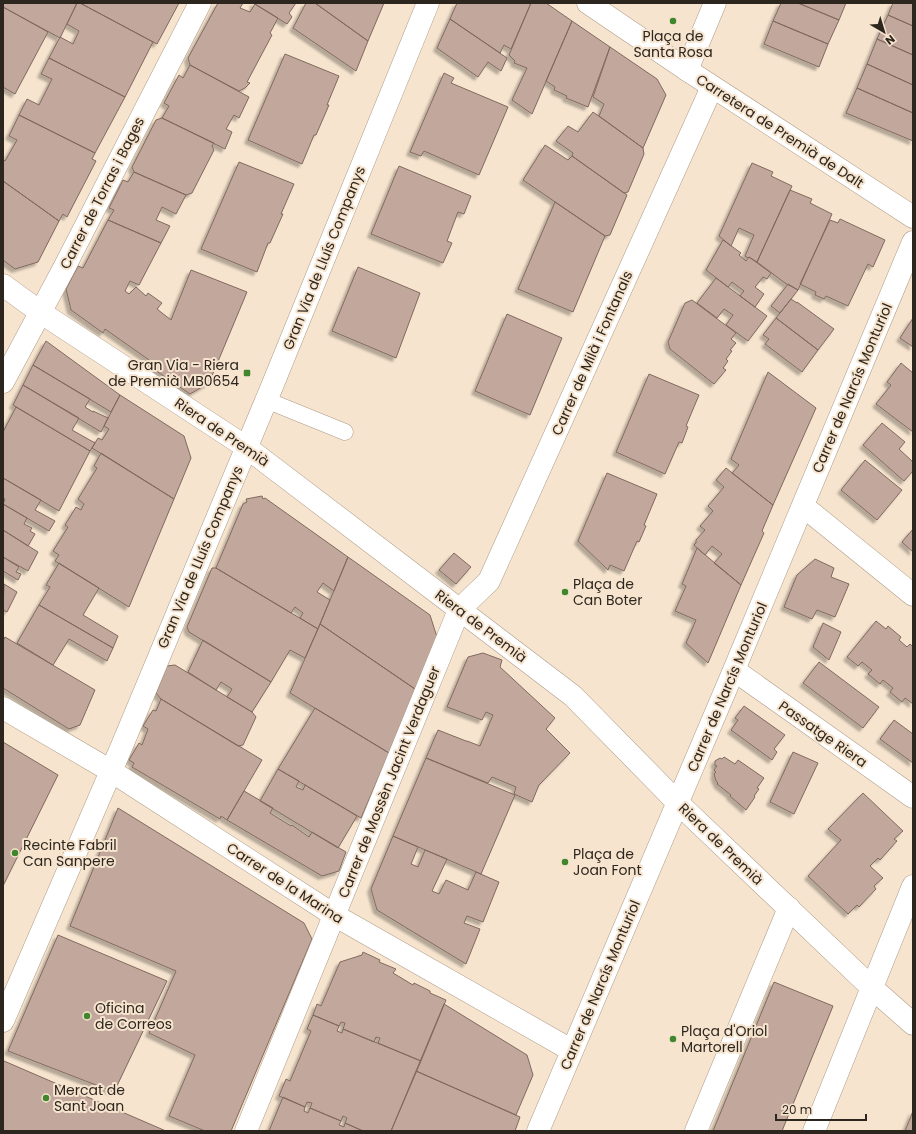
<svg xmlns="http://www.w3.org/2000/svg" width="916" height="1134" font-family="Poppins,sans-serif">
	<defs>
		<filter id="shadow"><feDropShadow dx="-3.5" dy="3.5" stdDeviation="1" flood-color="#0004"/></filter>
	</defs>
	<rect width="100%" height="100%" fill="#f6e4ce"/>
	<path fill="#c2a89c" stroke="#81695e" filter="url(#shadow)" d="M3,3H77L60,38L3,7Z
		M77,3H80L153,42L125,97L49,58L60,37L73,44L79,31L67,24Z
		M80,3H179L157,44Z
		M218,3H243L240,8L250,12L255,4L278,18L270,33L272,35L247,82L250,83L245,88L239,91L190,65L188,58Z
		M253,3H296L289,13L292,17L287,24Z
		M306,3H315L368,41L356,71L293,28Z
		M315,3H384L368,41Z
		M457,3H531L511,49L504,45L500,53L450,19Z
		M531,3H546L572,21L532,114L512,100L527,68L514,63L515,61L509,55Z
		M781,3H798L839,20L828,44L773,21Z
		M798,3H846L839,20Z
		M893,3H913V26L888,15Z
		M3,7L48,32L15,94L3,87Z
		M888,15L913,26V55L877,39Z
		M450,19L507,58L501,71L488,62L478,77L437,48Z
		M572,21L610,47L588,107L566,98L567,96L554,90L555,87L546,81Z
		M773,21L828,44L819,67L764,44Z
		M877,39L913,55V85L867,64Z
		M610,47L657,79L666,95L643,148L599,116L604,104L593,97Z
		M285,54L339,76L327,105H329L316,135H314L302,164L248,140Z
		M49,58L125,97L95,153L19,115L27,99L39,105L52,79L41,74Z
		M867,64L913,85V113L857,88Z
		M190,65L249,97L239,118L234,115L226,129L232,132L225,149L162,118L169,106L164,103L179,75L183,78Z
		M444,73L454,78L451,83L508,107L479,175L424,151L421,156L410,152Z
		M857,88L913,113V141L846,113Z
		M593,112L643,148L644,154L628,192L624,193L572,156L573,153L556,141L568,126L578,132Z
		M19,115L95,153L92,159L96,161L67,217L63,214L59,221L3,181V160L5,161L17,140L9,136Z
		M162,118L214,143L212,146L214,150L192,193L186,195L134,172L132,167L156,120Z
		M545,145L568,160L572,156L627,195L610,235L605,236L523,180Z
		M239,162L294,184L281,214H283L270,243H268L257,272L201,249Z
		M752,163L773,172L771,176L792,186L757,262L749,257L748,258L745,256L754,235L739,228L731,246L719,236Z
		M399,166L471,196L464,214L458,212L447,241L452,243L443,263L371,234Z
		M134,172L186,195L176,214L162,207L156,220L170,226L161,243L108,220L114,210L109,208L123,180L128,182Z
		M3,181L59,221L38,262L15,269L3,260Z
		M790,190L812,199L810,203L832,214L798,290L785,283L757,262Z
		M555,202L605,236L573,312L518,289Z
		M840,219L885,240L873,267L868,264L848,306L826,296L824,299L815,295L816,292L800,284L830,220L838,223Z
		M108,220L161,243L139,285L130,281L125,291L129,294L136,287L146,296L148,293L162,303L157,309L171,320L191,270L247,292L209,383L190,394L146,364L149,360L105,329L103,333L71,310L66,289L78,266L83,268Z
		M723,240L741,253L739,255L746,261L749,257L771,273L767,279L763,277L755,287L764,294L755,307L740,296L744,291L732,282L728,287L706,270Z
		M358,267L420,293L396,358L332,331Z
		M716,278L767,316L748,341L726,325L733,315L724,309L717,318L697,303Z
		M788,284L798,290L780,313L771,306Z
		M791,299L797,303V302L834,329L818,350L776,318Z
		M692,300L736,333L731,339L736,343L730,350L732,351L726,359L728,361L723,368L726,370L714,384L670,349L668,342L685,303Z
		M507,314L562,338L530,415L475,391Z
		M776,318L818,350L802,372L765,344L769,339L763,335Z
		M913,318V347L900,338Z
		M46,341L120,395L111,412L33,365Z
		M901,363L913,373V432L876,404L891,385L887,382Z
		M33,365L90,399L85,407L93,412V411L108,418L101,432L23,385Z
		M768,372L816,408L773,505L732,473L739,465L731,459Z
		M649,374L699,395L686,426L688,427L682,443L679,442L665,474L616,452Z
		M23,385L79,418L72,430L95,443L90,451L13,405Z
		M120,395L184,436L191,458L174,499L92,448L98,438L102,440L109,429L104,426Z
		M16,407L90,451L59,511L3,478V432Z
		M882,423L905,442L899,449L913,462V471L904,481L863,445Z
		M101,453L174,499L129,607L55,561L59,555L53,551L68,527L65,525L76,507L81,510L84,504L78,499L97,468L94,466Z
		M865,460L902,490L877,520L841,490Z
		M726,468L773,505L762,531L764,533L741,585L714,563L722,554L712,546L705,555L694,545L696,543V540L705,530L700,526L713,511L708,506L724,487L716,480Z
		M607,473L657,494L644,525L646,526L639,542L637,541L624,571L610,565L608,570L578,541Z
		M3,478L41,500L35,510L55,521L49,531L3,504L5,499L3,498Z
		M262,496L263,499L265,498L348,557L334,591L323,583L317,592L330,600L318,629L300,618L303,613L295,607L291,613L216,568L243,504L247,502L246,499Z
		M3,504L27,518L24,524L32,528L30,531L35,534L28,546L3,530Z
		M913,529V552L902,542Z
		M3,530L38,552L28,571L3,557Z
		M697,548L741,585L708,663L686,643L696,620L675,611L686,586L682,584Z
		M454,553L471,567L456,584L439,570Z
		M3,557L19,567L16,572L21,574L18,580L3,571Z
		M348,557L430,615L437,637L415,689L320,624Z
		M815,559L834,568L831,577L849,584L835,617L817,610L812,619L784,607L797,575Z
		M59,563L99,588L83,615L118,636L113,648L39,605L50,587L46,585Z
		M212,568H216L318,629L305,658L290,650L271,682L189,632L187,627Z
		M4,584L17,592L7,612L3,610Z
		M39,605L113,648L107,661L69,639L53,665L17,643Z
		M876,621L886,629L888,626L901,637L899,640L907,647L910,644L913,647V704L905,698L902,702L890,692L893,688L883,680L880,684L868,674L872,670L862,662L858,666L847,657Z
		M823,623L841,632L829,660L813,647Z
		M320,624L415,689L389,753L290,693Z
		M5,637L95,690L80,725L69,729L3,688V641Z
		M203,640L271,682L252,712L227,697L232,689L221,682L216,690L188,672Z
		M483,653L502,660L500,667L555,718L546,729L570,753L539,785L532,802L514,794L516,787L492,777L488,783L426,758L438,730L466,741H467L480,746L493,715L486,712L482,720L447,707L468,657Z
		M819,662L879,707L863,728L803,683Z
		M175,665L252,712L256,717L243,745L238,746L161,699L156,693L167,666Z
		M161,699L262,760L227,820L221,816L220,819L132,767L134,763L129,760L139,743L142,745L148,729L143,726L153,710L156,711Z
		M744,706L785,735L774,749L777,752L772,760L731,730L738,720L735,718Z
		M315,708L389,753L361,818L278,769Z
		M894,720L913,734V763L880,739Z
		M3,742L58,775L3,886Z
		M793,752L818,763L794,814L770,802Z
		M724,757L735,764L738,760L764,778L757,788L759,789L754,796L755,797L746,810L730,796L731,795L717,784L718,783L716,781L714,774L716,772L714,770L717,766H715V761L720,758L722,759Z
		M426,758L515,795L481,874L393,836Z
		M278,769L299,781L296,787L303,790L305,785L357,816L338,848L260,801Z
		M244,791L273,808L270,813L291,826L292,825L309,837L312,832L346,852L339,871L322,876L227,820Z
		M863,793L903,831L894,839L897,841L880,860L878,858L870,866L883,878L874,886L876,889L859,907L857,905L848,914L808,876L841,840L828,829Z
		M118,808L304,923L312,939L231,1131H205L169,1116L195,1055L149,1033L176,971L70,926Z
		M393,836L418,847L411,864L418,867L425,850L447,859L432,891L439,894L446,880L468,890L476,872L499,882L483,922L467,916L464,923L480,929L466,964L377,910L371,889Z
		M58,935L167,981L114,1092L8,1051Z
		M363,952L380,960L379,962L396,969L393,973L413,985L414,983L430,991V993L446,1000L421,1061L378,1043L380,1038L376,1037L374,1042L343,1029L345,1023L341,1022L339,1026L313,1015L317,1004L321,1006L340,962L362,955Z
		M774,982L833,1006L782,1131H713Z
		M444,1004L527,1055L533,1075L516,1115L416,1071Z
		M313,1015L339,1026L337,1031L342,1033L343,1029L421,1061L391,1131H363L345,1123L347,1118L343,1116L341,1121L310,1108L312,1103L307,1102L305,1107L279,1096L286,1079L290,1081L311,1031L307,1029Z
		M4,1061L166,1131H3V1064Z
		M416,1071L520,1117L515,1131H391Z
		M283,1097L305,1107L304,1111L308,1113L310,1108L341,1121L339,1125L344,1127L345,1123L363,1131H269Z
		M913,1111V1131H905Z"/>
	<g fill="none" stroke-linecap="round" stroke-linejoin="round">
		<defs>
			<path id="service" d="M266,400L345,432"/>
			<path id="pedestrian" d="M3,285L40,312L246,447
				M696,1131L789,908"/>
			<path id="minor" d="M687,70L715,3
				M3,382L64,268L200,3
				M246,447L573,696L678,803L871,987L913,1024
				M803,506L913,595
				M734,670L913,797
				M3,708L111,771L334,915L571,1050
				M3,1021L121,748L273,384L428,3
				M246,1131L459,610L489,581L712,87
				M538,1131L734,670L913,242
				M814,1131L913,886"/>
			<path id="tertiary" d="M588,3L687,70L913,217"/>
		</defs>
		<use href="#service" stroke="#ad9c88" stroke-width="17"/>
		<use href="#pedestrian" stroke="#ad9c88" stroke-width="23"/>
		<use href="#minor" stroke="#ad9c88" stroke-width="23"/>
		<use href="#tertiary" stroke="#ad9c88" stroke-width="23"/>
		<use href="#service" stroke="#fff" stroke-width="16"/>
		<use href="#pedestrian" stroke="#fff" stroke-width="22"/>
		<use href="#minor" stroke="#fff" stroke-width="22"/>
		<use href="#tertiary" stroke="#fff" stroke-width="22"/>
	</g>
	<g fill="#3f862c" stroke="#f6e4ce" stroke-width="1.5">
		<circle cx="673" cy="21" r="4"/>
		<rect x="243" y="369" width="8" height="8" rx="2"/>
		<circle cx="565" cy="592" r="4"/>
		<circle cx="15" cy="853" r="4"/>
		<circle cx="565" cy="862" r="4"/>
		<circle cx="87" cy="1016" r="4"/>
		<circle cx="673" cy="1039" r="4"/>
		<circle cx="46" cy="1098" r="4"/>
	</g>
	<g text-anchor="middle" stroke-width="4" stroke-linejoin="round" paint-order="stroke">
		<g font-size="14" fill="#2d261e" stroke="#f6e4ce" text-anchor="start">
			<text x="673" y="41" text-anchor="middle">Plaça de<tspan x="673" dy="16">Santa Rosa</tspan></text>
			<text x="239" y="370" text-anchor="end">Gran Via - Riera<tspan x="239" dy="16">de Premià MB0654</tspan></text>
			<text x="573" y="589">Plaça de<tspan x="573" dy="16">Can Boter</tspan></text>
			<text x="23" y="850">Recinte Fabril<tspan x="23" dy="16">Can Sanpere</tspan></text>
			<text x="573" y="859">Plaça de<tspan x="573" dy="16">Joan Font</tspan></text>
			<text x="95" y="1013">Oficina<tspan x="95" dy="16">de Correos</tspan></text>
			<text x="681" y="1036">Plaça d'Oriol<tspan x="681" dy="16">Martorell</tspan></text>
			<text x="54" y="1095">Mercat de<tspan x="54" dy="16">Sant Joan</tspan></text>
		</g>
		<g font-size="14" fill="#2d261e" stroke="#f6e4ce">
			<text transform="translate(780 131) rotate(33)" y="5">Carretera de Premià de Dalt</text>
			<text transform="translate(102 193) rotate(-63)" y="5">Carrer de Torras i Bages</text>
			<text transform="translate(324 258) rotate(-68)" y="5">Gran Via de Lluís Companys</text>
			<text transform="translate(592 353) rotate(-66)" y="5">Carrer de Milà i Fontanals</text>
			<text transform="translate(852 388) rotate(-67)" y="5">Carrer de Narcís Monturiol</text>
			<text transform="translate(222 432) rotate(34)" y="5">Riera de Premià</text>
			<text transform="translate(200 557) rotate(-67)" y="5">Gran Via de Lluís Companys</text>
			<text transform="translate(481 626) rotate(37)" y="5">Riera de Premià</text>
			<text transform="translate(727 687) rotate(-67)" y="5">Carrer de Narcís Monturiol</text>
			<text transform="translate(823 734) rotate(35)" y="5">Passatge Riera</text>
			<text transform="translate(389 782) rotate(-68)" y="5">Carrer de Mossèn Jacint Verdaguer</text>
			<text transform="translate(721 844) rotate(44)" y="5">Riera de Premià</text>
			<text transform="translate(285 883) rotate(33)" y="5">Carrer de la Marina</text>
			<text transform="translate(600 985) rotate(-67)" y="5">Carrer de Narcís Monturiol</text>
		</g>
	</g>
	<rect width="916" height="1134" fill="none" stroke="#2d261e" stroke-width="8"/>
	<g transform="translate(884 32) rotate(142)" stroke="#f6e4ce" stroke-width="3" paint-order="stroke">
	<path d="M0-3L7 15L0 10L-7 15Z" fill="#2d261e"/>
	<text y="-6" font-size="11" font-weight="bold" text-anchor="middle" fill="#2d261e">N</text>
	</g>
	<path d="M776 1114v6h90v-6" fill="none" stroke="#2d261e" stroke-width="2"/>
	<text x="782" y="1114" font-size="12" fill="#2d261e" stroke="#f6e4ce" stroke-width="3" paint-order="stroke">20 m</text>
</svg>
